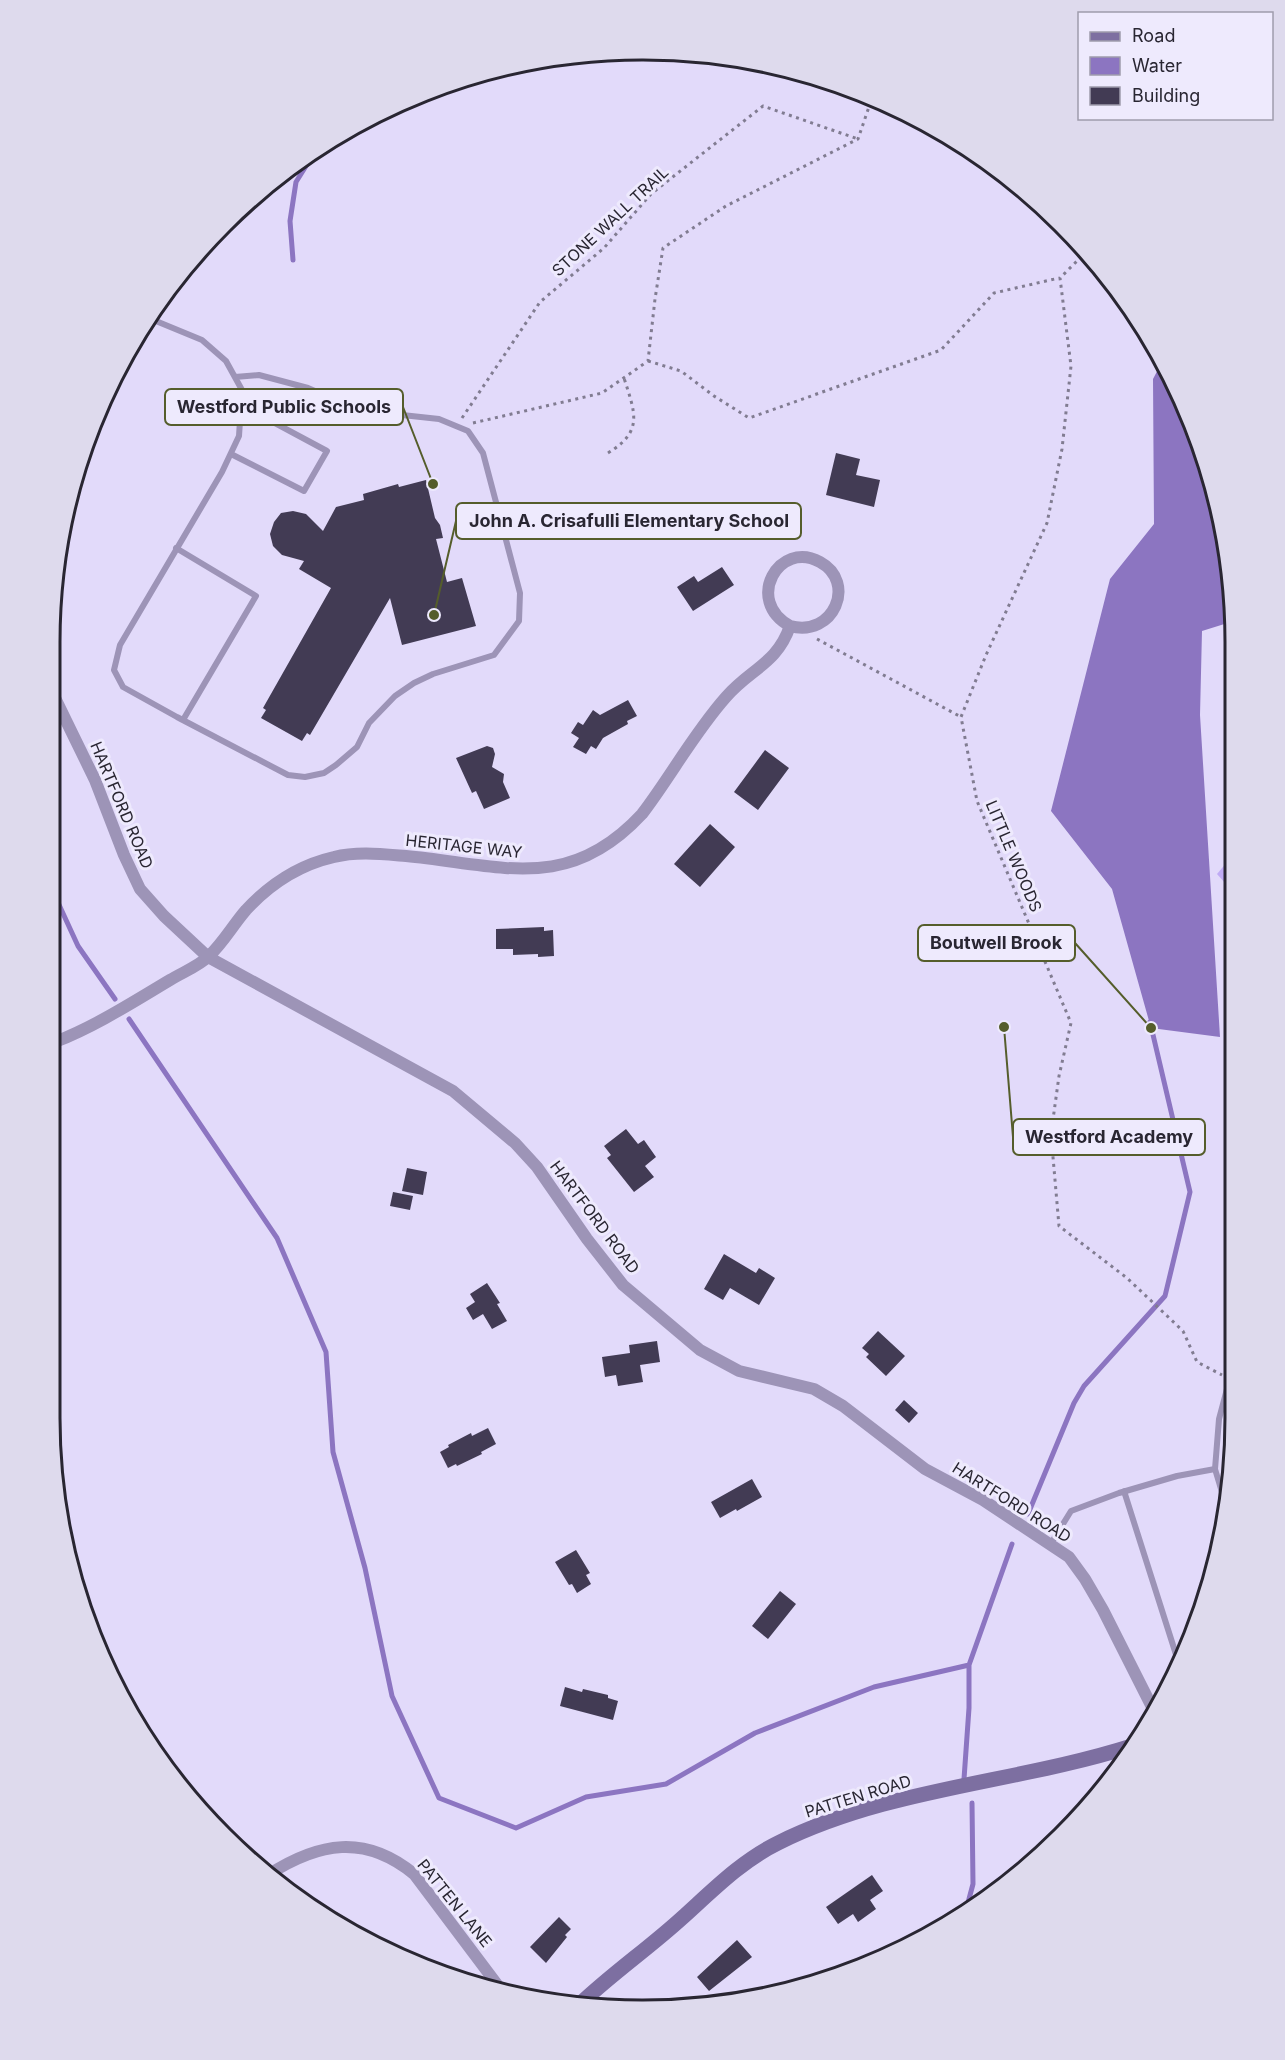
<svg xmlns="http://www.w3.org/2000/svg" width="1285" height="2060" font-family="Inter,sans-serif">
	<rect width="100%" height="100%" fill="#e2dafa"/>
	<path fill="#c0abf5" d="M1233,855V892L1217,874Z"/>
	<path fill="#8c75c1" d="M1163,360L1204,452L1234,603V621L1202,631L1200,715L1220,1037L1151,1028L1112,889L1051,811L1110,579L1154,524L1153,379Z"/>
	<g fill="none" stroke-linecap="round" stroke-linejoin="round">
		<path stroke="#8c75c1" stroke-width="5" d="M293,260L290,221L296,182L316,150
			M55,896L78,946L115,999
			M129,1019L277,1238L326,1352L333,1452L365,1568L392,1696L439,1798L516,1828L586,1797L666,1784L755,1733L874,1687L969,1665
			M1028,1514L1074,1403L1084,1386L1165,1296L1190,1192L1150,1022
			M964,1779L969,1708V1665L1012,1544
			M965,1914L973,1884L972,1803"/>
	</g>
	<path fill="#423b54" d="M836,453L860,459L856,475L880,480L874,507L826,495Z
		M426,480L435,518L440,525L443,538L436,539L447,582L462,578L476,626L402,645L390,598L310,735L307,733L302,741L261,718L266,710L263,708L331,588L299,569L304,561L282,555L273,546L270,534L274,522L281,513L293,511L306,514L323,531L336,507L364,500L363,494L398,484L399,487Z
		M722,567L734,585L693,611L677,587L694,576L698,582Z
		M628,700L637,716L627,721L628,724L603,738L596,749L591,746L586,754L573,747L579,738L571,733L578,722L583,725L593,710L600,715Z
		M487,746L493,748L495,754L492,767L504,774L503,782L510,798L484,809L476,791L472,793L456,758Z
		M765,750L789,768L758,810L734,792Z
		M710,824L735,847L700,887L674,864Z
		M544,927V931L553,930L554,956L538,957V954L513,955V949H496V929Z
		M626,1129L638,1144L644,1140L656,1157L645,1166L654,1177L634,1192L607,1158L611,1155L604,1146Z
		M407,1168L427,1172L423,1195L402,1191Z
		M393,1192L413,1196L410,1210L390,1206Z
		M724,1254L756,1273L759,1268L775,1278L759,1305L730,1288L723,1300L704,1289Z
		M487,1283L500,1303L497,1304L507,1321L492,1329L483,1314L473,1320L466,1308L475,1302L470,1294Z
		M878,1331L905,1356L886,1376L866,1357L869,1354L862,1348Z
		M657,1341L660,1362L640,1365L643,1382L618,1386L616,1375L605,1377L602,1357L630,1353L629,1345Z
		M904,1400L918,1413L909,1423L895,1410Z
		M488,1428L496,1444L481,1452L482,1454L457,1466L456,1464L448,1468L440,1452L449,1447L448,1445L471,1433L472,1436Z
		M752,1479L762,1497L737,1511L736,1509L720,1518L711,1502Z
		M576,1550L590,1573L586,1575L591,1584L577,1593L572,1584L569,1585L555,1562Z
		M780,1591L796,1604L768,1639L752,1626Z
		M565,1687L582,1692L583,1689L608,1695V1698L618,1701L613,1720L560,1706Z
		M872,1875L883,1891L870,1900L876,1909L858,1922L853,1914L838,1924L826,1907Z
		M559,1917L571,1929L565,1935L567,1937L546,1963L530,1947Z
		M737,1940L752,1957L709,1991L697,1977Z"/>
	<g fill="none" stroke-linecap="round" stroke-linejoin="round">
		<path stroke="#817c91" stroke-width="3" stroke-dasharray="3 4.5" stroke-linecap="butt" d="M1087,251L1060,278L1071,366L1062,449L1047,523L986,655L961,717L977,801L1071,1023L1059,1076L1051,1134L1059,1226L1127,1278L1183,1331L1197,1362L1222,1375
			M648,361L681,371L714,396L749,418L941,350L994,293L1059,278
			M462,418L540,302L604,248L651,194L763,106L858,139
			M473,423L602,393L648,361L655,299L663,248L726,206L858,139L872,98
			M608,453C644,431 635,413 624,378
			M817,639L961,717"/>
		<path stroke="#9d94b7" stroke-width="6" d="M151,319L202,340L226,361L242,390L239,436L222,472L120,645L114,670L123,687L177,717L288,775L305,777L324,773L336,765L357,747L369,723L395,696L414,683L433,674L494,655L519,621L520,593L483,453L468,431L439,419L393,414L347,405L308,388L259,375L235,377
			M231,454L304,491L327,451L241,405
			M176,548L256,596L183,720
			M1215,1469L1227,1509
			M1124,1491L1179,1664
			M1050,1545L1071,1511L1119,1493L1177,1476L1215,1469L1219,1419L1231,1374"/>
		<path stroke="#9d94b7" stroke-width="12" d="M55,698L95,780L124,855L140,889L164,916L208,957L453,1091L515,1143L537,1167L587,1239L623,1285L700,1350L739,1371L814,1389L843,1406L925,1469L983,1500L1069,1557L1085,1579L1103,1610L1153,1709
			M55,1042C96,1026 133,1002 170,980C183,972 199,966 209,956C223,943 233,925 246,910C270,884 299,865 334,857C357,851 382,854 406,856C501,865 568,894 642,814C671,776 694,733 726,697C750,669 777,664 790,626C834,638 857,582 820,562C779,539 744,601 790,626
			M268,1875C319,1842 365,1834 414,1874L502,1991"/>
		<path stroke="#7d6fa1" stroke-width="15" d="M578,2006C610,1975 648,1949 682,1918C712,1891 741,1861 778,1843C888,1788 1016,1783 1132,1746"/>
	</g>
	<g text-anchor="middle" stroke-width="6" stroke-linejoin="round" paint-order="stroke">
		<g font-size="16" fill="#292632" stroke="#eeeafd">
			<text transform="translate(610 221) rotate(-43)" y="6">STONE WALL TRAIL</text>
			<text transform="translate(122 805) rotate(67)" y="6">HARTFORD ROAD</text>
			<text transform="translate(464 846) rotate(6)" y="6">HERITAGE WAY</text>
			<text transform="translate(1014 856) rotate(67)" y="6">LITTLE WOODS</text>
			<text transform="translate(595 1217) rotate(53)" y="6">HARTFORD ROAD</text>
			<text transform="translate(1012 1502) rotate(32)" y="6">HARTFORD ROAD</text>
			<text transform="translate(858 1796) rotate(-17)" y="6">PATTEN ROAD</text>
			<text transform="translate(455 1903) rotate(51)" y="6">PATTEN LANE</text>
		</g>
	</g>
	<path d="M0 0H1285V2060H0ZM642 60H643A582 582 0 0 1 1225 642V1418A582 582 0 0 1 643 2000H642A582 582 0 0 1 60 1418V642A582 582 0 0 1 642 60Z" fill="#dedaed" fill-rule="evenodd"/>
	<path fill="none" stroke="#292632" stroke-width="3" d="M642 60H643A582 582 0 0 1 1225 642V1418A582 582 0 0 1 643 2000H642A582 582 0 0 1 60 1418V642A582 582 0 0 1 642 60Z"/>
	<path fill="none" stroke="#555d2b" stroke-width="2" d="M433 484L403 407M434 615L456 521M1151 1028L1075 943M1004 1027L1013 1137"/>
	<g fill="#555d2b" stroke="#eeeafd" stroke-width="2">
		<circle cx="433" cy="484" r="6"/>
		<circle cx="434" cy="615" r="6"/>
		<circle cx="1151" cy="1028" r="6"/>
		<circle cx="1004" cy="1027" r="6"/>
	</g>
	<g fill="#eeeafd" stroke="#555d2b" stroke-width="2">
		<rect x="165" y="389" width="238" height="36" rx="6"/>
		<rect x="456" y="503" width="345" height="36" rx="6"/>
		<rect x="918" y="925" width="157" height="36" rx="6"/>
		<rect x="1013" y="1119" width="192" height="36" rx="6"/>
	</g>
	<g font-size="18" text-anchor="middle" font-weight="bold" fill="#292632">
		<text x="284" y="413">Westford Public Schools</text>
		<text x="629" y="527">John A. Crisafulli Elementary School</text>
		<text x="996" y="949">Boutwell Brook</text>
		<text x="1109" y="1143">Westford Academy</text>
	</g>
	<rect x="1078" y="12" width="195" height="108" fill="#eeeafd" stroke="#9f9cac" stroke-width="1.5"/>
	<rect x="1090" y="32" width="30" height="9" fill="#7d6fa1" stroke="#9f9cac" stroke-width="1.5"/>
	<text x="1132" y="42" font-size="18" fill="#292632">Road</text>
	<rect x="1090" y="57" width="30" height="18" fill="#8c75c1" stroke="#9f9cac" stroke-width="1.5"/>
	<text x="1132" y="72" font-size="18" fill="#292632">Water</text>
	<rect x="1090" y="87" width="30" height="18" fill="#423b54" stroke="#9f9cac" stroke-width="1.5"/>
	<text x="1132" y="102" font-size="18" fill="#292632">Building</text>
</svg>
